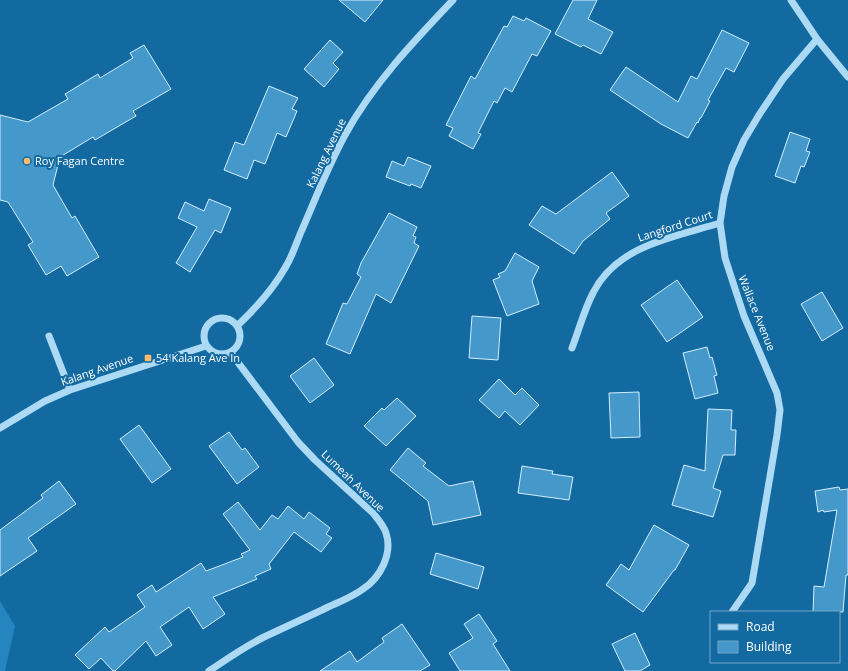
<svg xmlns="http://www.w3.org/2000/svg" width="848" height="671" font-family="'Open Sans',sans-serif">
	<rect width="100%" height="100%" fill="#126aa1"/>
	<path fill="#2586bf" d="M0,601L15,626L5,671H0Z"/>
	<path fill="#4598ca" stroke="#d4eefe" d="M339,0H383L365,22Z
		M573,0H597L588,19L613,32L601,54L583,45L581,47L555,34Z
		M513,16L524,21L526,18L551,31L537,56L532,54L512,92L505,88L497,103L494,101L478,133L481,134L473,149L449,136L453,128L446,125L471,76L475,79L504,26L507,27Z
		M722,30L749,43L734,72L726,68L708,100L710,101L701,118H700L698,123L697,122L688,138L661,124L610,90L626,67L678,102L691,76L697,79Z
		M330,40L343,52L333,63L339,69L324,87L304,69Z
		M144,45L171,89L133,111L136,116L95,140L93,137L60,157L53,185L72,218L75,216L99,257L67,276L61,266L46,275L28,245L33,242L8,202L0,200V115L28,122L68,99L65,94L98,74L100,78L133,58L130,53Z
		M269,86L298,98L292,109L297,111L286,137L277,133L265,164L254,160L247,179L224,170L235,142L244,145Z
		M790,132L810,139L806,151L810,152L804,167L801,166L795,183L775,176Z
		M408,157L431,166L421,188L411,184L410,186L386,177L392,161L404,166Z
		M612,172L629,196L606,213L610,219L583,241L574,254L529,225L542,206L556,214Z
		M209,199L231,208L221,233L215,230L190,272L176,263L197,227L178,218L185,202L204,211Z
		M389,213L417,227L413,236L416,237L414,243L419,246L391,303L376,294L350,354L326,344L343,303L347,304L361,277L357,274L361,263Z
		M515,253L539,267L532,281L539,304L507,316L493,280L500,277L498,274L505,271Z
		M677,280L703,317L667,342L641,305Z
		M822,292L843,328L822,341L801,304Z
		M472,316L501,318L498,360L469,358Z
		M707,347L710,358L712,357L717,375L714,376L718,393L695,399L683,353Z
		M314,358L334,385L310,403L290,376Z
		M499,379L515,395L522,388L539,405L520,425L505,411L499,418L479,400Z
		M639,392L640,437L611,438L609,393Z
		M397,398L416,416L386,446L364,426L382,408L384,410Z
		M708,409L732,410L731,430H736L735,455H723L713,488L721,491L713,517L672,505L684,465L705,471Z
		M139,425L171,469L152,483L120,439Z
		M229,432L242,450L245,448L259,467L237,484L209,446Z
		M408,448L426,463L423,466L449,486L473,481L481,515L433,525L428,501L390,470Z
		M522,466L553,471L552,474L573,477L569,500L518,493Z
		M59,481L76,504L28,538L37,551L0,576V530L43,498L41,495Z
		M839,487L840,490L848,489V575H846L843,612H813L814,586L824,587L837,510L824,512L823,510L818,512L815,491Z
		M238,502L260,530L272,515L278,519L288,506L304,519L309,512L330,528L326,534L332,538L321,552L294,532L269,564L271,569L255,576L257,579L213,597L225,614L203,629L189,607L160,627L172,645L156,656L146,641L115,671H113L101,658L89,669L75,655L105,627L109,632L145,607L137,595L152,585L156,592L201,563L206,571L243,557L241,554L250,550L223,514Z
		M654,525L689,545L675,570H674L643,612L606,585L621,564L629,570Z
		M436,553L484,567L478,589L430,574Z
		M479,614L497,641L493,644L510,671H460L449,653L473,638L464,624Z
		M402,624L430,665L420,671H320L350,651L357,662L384,642L382,638Z
		M635,633L650,665L640,671H625L612,644Z"/>
	<g fill="none" stroke-linecap="round" stroke-linejoin="round">
		<path stroke="#acdaf5" stroke-width="7" d="M791,0L817,39L848,77
			M204 336a18 18 0 1 1 36 0a18 18 0 1 1-36 0Z
			M237,326C255,309 272,291 285,268C292,257 296,244 301,232C315,200 328,166 345,135C373,84 413,42 453,0
			M49,336L70,390
			M572,348C579,330 584,310 593,293C617,245 674,237 720,223
			M0,428L45,401L70,390L206,346
			M732,612L752,583L777,435L780,410L777,393L744,316L725,258L720,223L724,196L732,167L744,140L759,115L783,79L817,39
			M209,671C227,659 244,647 264,637C283,628 303,619 322,610C336,603 351,598 363,589C380,578 393,554 386,533C384,526 378,519 373,513L315,460L298,442L230,352"/>
	</g>
	<g fill="#ffbc6f" stroke="#126aa1" stroke-width="1.5">
		<circle cx="27" cy="161" r="4"/>
		<rect x="144" y="354" width="8" height="8" rx="2"/>
	</g>
	<g text-anchor="middle" stroke-width="4" stroke-linejoin="round" paint-order="stroke">
		<g font-size="11" fill="#fff" stroke="#126aa1">
			<text transform="translate(326 153) rotate(-64)" y="4">Kalang Avenue</text>
			<text transform="translate(675 226) rotate(-18)" y="4">Langford Court</text>
			<text transform="translate(757 313) rotate(68)" y="4">Wallace Avenue</text>
			<text transform="translate(97 370) rotate(-19)" y="4">Kalang Avenue</text>
			<text transform="translate(353 481) rotate(44)" y="4">Lumeah Avenue</text>
		</g>
		<g font-size="11" fill="#fff" stroke="#126aa1" text-anchor="start">
			<text x="35" y="165">Roy Fagan Centre</text>
			<text x="156" y="362">54 Kalang Ave In</text>
		</g>
	</g>
	<rect x="710" y="611" width="130" height="52" fill="#126aa1" stroke="#71a6c7"/>
	<rect x="718" y="624" width="20" height="6" fill="#acdaf5" stroke="#71a6c7"/>
	<text x="746" y="631" font-size="12" fill="#ffffff">Road</text>
	<rect x="718" y="641" width="20" height="12" fill="#4598ca" stroke="#71a6c7"/>
	<text x="746" y="651" font-size="12" fill="#ffffff">Building</text>
</svg>
